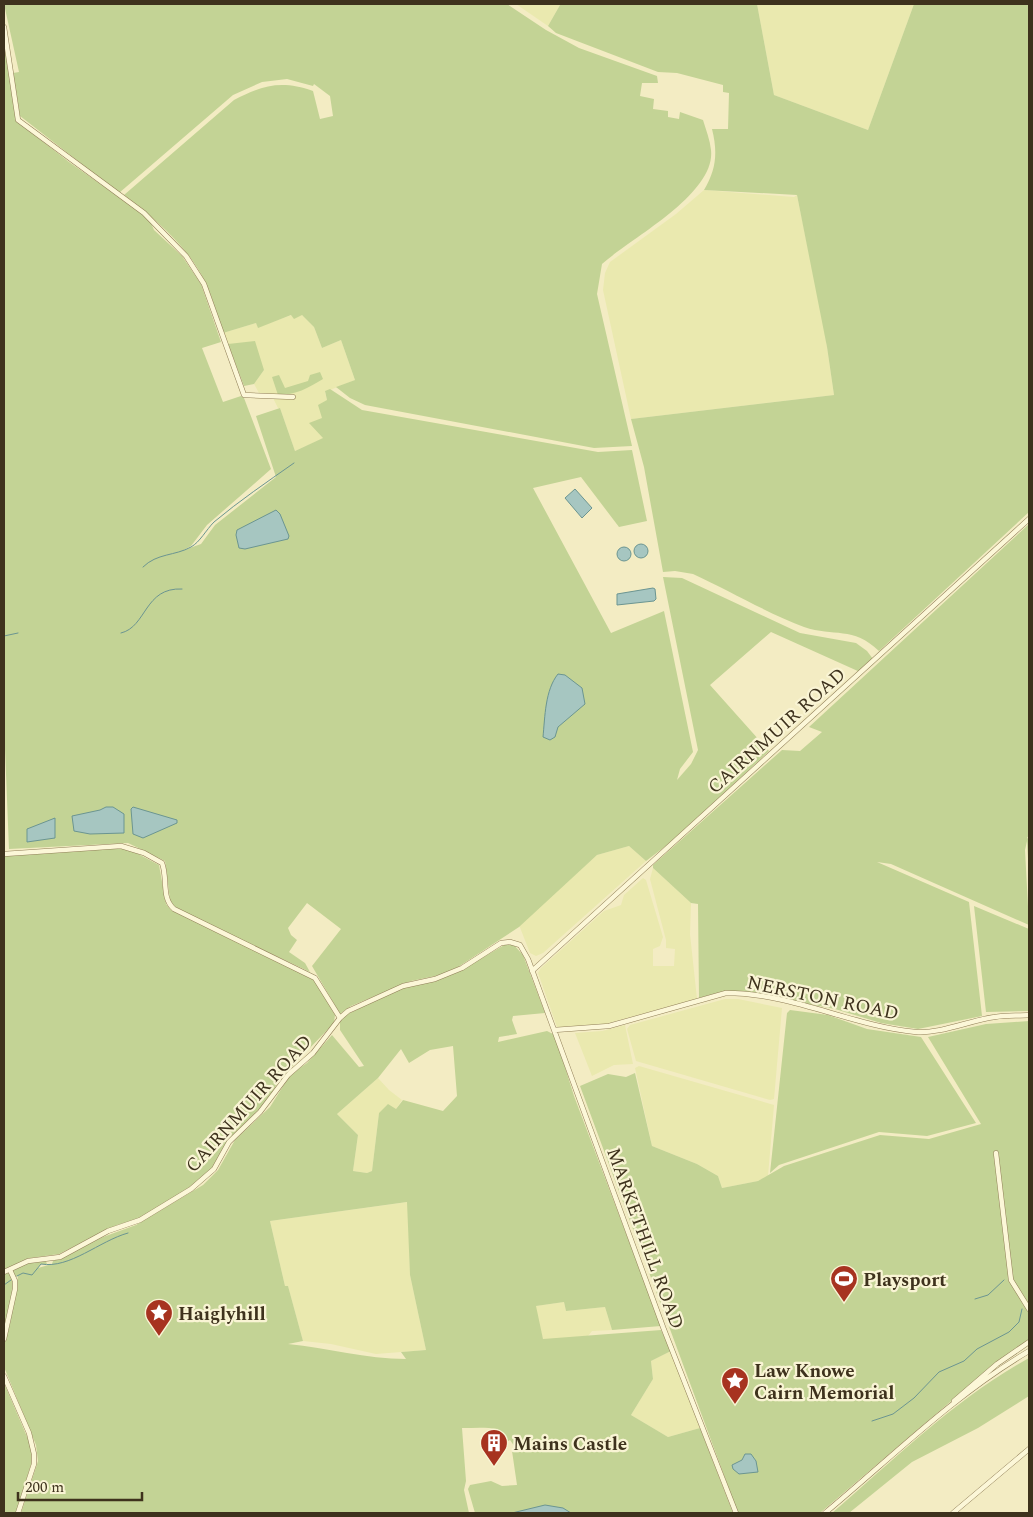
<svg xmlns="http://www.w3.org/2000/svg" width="1033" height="1517" font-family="Spectral,serif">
	<rect width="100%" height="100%" fill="#f3ecc3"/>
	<path fill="#eae9af" d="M516,4H568L560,5L548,26Z
		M757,4H914L868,130L774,95Z
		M704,190L794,197L797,195L824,327L834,395L631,419L603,290L605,273L610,262L676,214Z
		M292,315H302L314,327L322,348L341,340L355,380L325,392L327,400L322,418L324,438L295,451L280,408H278L271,394L259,393L254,384L264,370L228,344L223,333L256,323L258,327Z
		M629,846L646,861L543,953L536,956L530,953L519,925L597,855Z
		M653,868L691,903L690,934L697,999L598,1026L557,1027L538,973L541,968L604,911L621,905L624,895L643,878L646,880L663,937L660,946L653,949V966H674L675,949L666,948V940L650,879Z
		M725,999H738L782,1008L774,1099L770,1100L636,1061L627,1029L630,1025Z
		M625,1025L633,1064L614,1065L592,1076L575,1033L602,1031Z
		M639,1066L774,1105L768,1176L758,1181L722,1188L718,1176L697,1164L652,1146L635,1068Z
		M378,1078L389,1090L402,1100L396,1109L379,1113L372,1171L367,1173L353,1171L358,1135L337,1114Z
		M408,1202L410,1275L426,1350L376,1354L331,1344L303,1341L288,1286H285L270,1221Z
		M564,1302L566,1311L605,1307L612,1330L592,1331L588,1336L543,1340L535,1306Z
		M671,1351L700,1428L668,1437L631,1415L653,1379L651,1361Z"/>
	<path fill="#c3d395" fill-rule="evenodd" d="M4,4H507L546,30L579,48L657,76L658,83H642L640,96L654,99L653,109L668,111V117L679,119L680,112L703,120C706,130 710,140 711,150C716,194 631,238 602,264L597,294L632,446L594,448L365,405L350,398L336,387L355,380L341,340L322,348L314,327L302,315L294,319L291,315L258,328L256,323L223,333C217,316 213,298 205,282C189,247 153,217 124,195L234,100C262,85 282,80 313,91L320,119L333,116L330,96L314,84L313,86L287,79L262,82L233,95L119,193L20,116L13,73L19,72Z
		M568,4H757L774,95L868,130L914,4H1029V512L879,651C853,626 834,637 804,627C769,614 728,590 693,574L675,571L663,572L644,467L631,419L834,395L827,347L797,195L704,190C716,170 718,153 712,129H728L729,93L723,92V85L677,73L658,72L556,33L548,26L560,5Z
		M4,32L18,122L69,162L133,207L150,221L154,230L182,256L201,284L221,342L202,348L223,402L241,396L244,398L271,469L207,525L191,546L184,550L201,544L215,525L276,477L256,416L280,408L295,451L323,438L309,423L322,418L318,405L327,400L325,391L330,389L362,410L598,452L632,450L647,521L619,527L581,477L533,488L611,633L664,611L693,752L680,769L677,780L691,764L698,750L663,577L682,578L800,633L856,643L867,651L873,659L860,672L771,632L710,685L769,751L679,836L646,861L629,846L597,855L519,927L458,967L440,975L411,981L351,1006L340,1014L312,966L341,929L307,903L288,928L291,935L297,940L289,952L305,963L310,972L176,909L170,900L165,861L128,843L9,849L4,724Z
		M255,341L264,370L254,384L244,386L228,344Z
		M320,372L323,379C308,388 296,395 278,395L272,377L279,375L285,388L308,381L310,375Z
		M1029,524V835L1027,838L1029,839V876L1027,841L1025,850L1029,925L891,864L877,862L969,902L982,1016L918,1029L881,1023L835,1009L739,991H725L699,998L698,904L691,903L653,868V865L782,750L800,751L822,732L809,727Z
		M118,847L127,848L159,865L166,904L171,910L314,979L335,1015L334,1023L279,1080L268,1100L229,1140L212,1169L193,1185L139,1219L117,1225L59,1254L30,1258L4,1270V855Z
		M974,906L1029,929V1011L986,1012Z
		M506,944H513L523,955L545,1013L513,1016L512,1020L517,1034L499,1037L498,1042L547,1031L555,1035L574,1096L661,1326L612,1330L605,1307L566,1311L564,1302L536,1306L543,1339L661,1330L671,1351L651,1361L653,1379L631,1415L668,1437L700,1428L733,1513H475L468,1489L470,1485L491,1481L502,1486L517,1485L512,1451L517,1450L510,1440L500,1446L498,1429C486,1427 474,1428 462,1428L466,1481L464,1490L469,1513H21L38,1461L36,1445L4,1367V1346L10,1324L18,1276L15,1277L11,1270L28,1261L45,1259L47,1264H41L38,1268L52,1264L53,1261L103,1237L136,1225L203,1185L218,1170L235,1140L270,1107L290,1075L307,1063L332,1035L359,1067L364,1066L340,1030V1022L346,1015L399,989L458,972ZM453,1046L457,1096L443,1111L403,1100L396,1109L388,1104L379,1113L372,1171L367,1173L353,1171L358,1135L337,1114L378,1078L401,1049L409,1063L430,1050ZM407,1202L410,1275L426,1350L401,1352L406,1359C366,1359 328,1348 288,1344L303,1341L288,1286H285L270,1221Z
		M790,1010L828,1015L867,1029L921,1037L976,1123L927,1136L879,1132L779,1165L770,1173L787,1013Z
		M1029,1021V1339L991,1367L820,1513H738L580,1086L608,1074L626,1077L635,1073L652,1146L697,1164L718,1176L722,1188L758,1181L784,1166L880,1135L929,1139L981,1124L928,1037L986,1024Z
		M10,1273L14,1287L4,1330V1274Z
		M1029,1358V1396L978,1428L912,1462L849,1513H832C896,1458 956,1398 1029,1358Z
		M4,1383L31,1446L33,1458L16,1513H4Z"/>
	<path fill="#a6c6c1" stroke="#6b9591" d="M575,489L592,508L582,518L565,498Z
		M276,510L280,514L289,536L288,539L245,549L239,548L236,535L237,530Z
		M634 551a7 7 0 1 1 14 0a7 7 0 1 1-14 0Z
		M617 554a7 7 0 1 1 14 0a7 7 0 1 1-14 0Z
		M653,588L655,589L656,599L654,601L617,605V594Z
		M558,674L565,675L582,688L585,704L558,727L555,737L550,740L543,737C545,717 545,690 558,674Z
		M106,807H113L124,814V833L90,834L74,831L72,816L100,810Z
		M133,807L177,820V823L143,838L133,834L131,809Z
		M55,818V838L27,842V829Z
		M745,1454H751L756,1461L758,1472L739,1474L733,1469L732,1465L742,1460Z
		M545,1505L563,1508L571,1513H512Z"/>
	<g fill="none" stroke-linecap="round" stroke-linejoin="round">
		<path stroke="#6b9591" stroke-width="1" d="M143,567C157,553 175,556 191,547C200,542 206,530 214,522C239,501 267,482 294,463
			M121,633C147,627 144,587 182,589
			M4,636L18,633
			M17,1276L23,1273L32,1275L41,1264C70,1269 99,1241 128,1233
			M4,1285L11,1280
			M975,1299L988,1295L1004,1280
			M872,1421L893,1414L914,1398L939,1372L964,1361L977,1349L1009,1332L1019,1322L1022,1309"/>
		<defs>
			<path id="minor" d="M4,27L18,120L144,213L186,256L204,284L244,395L293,397
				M4,854L121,846L144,853L162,863C168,878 161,898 174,909L315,978L340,1018
				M532,971L1029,519
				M554,1030L609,1026L726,993C792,993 852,1026 916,1032C940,1034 971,1020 995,1017C1006,1015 1018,1016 1029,1015
				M996,1153L1011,1280L1029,1309
				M4,1272L28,1261L60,1257L108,1231L140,1220L191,1189L214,1169L229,1142L260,1112L288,1075L313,1053L340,1018L348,1011L403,986L435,979L462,968L501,943L510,942L520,945L528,959L663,1327L736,1513
				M4,1339L15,1289V1281L10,1270
				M4,1376L29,1433L34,1454V1464L18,1513
				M954,1401L997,1364L1029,1342
				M825,1513C891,1458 954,1395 1029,1351
				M953,1513L1029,1449"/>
		</defs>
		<use href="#minor" stroke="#907e57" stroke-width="5.5"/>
		<use href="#minor" stroke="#fcf7d8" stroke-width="4.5"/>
	</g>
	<defs>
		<symbol id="stadium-pin" viewBox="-11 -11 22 30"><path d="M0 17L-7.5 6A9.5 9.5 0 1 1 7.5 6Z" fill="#a73320" stroke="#f9f4d4"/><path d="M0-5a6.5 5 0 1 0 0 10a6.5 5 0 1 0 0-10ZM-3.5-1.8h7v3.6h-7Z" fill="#fff"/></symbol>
		<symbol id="sight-pin" viewBox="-11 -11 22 30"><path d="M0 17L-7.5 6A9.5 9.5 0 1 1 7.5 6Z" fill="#a73320" stroke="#f9f4d4"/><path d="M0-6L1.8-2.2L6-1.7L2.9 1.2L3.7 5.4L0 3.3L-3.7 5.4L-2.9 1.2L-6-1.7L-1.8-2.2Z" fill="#fff"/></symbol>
		<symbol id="building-pin" viewBox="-11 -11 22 30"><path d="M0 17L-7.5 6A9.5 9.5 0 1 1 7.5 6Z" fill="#a73320" stroke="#f9f4d4"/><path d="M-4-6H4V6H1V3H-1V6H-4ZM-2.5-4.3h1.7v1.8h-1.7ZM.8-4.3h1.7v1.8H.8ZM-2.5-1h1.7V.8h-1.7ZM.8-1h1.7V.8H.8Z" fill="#fff"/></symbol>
	</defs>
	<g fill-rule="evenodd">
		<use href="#stadium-pin" x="828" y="1263" width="32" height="43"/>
		<use href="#sight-pin" x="143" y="1297" width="32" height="43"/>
		<use href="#sight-pin" x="719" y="1365" width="32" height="43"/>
		<use href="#building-pin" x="478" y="1427" width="32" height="43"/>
	</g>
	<g text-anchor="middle" stroke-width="4.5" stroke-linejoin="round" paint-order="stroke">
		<g font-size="19" fill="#3e321d" stroke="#f9f4d4">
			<text transform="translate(776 730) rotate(-42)" y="7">CAIRNMUIR ROAD</text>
			<text transform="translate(823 997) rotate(12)" y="7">NERSTON ROAD</text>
			<text transform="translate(248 1103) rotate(-48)" y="7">CAIRNMUIR ROAD</text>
			<text transform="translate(646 1238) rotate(70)" y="7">MARKETHILL ROAD</text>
		</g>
		<g font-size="19" font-weight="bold" fill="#3e321d" stroke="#f9f4d4" text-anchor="start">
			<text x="863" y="1286">Playsport</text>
			<text x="178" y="1320">Haiglyhill</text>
			<text x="754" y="1377">Law Knowe<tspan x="754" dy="22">Cairn Memorial</tspan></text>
			<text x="513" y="1450">Mains Castle</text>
		</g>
	</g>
	<rect width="1033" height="1517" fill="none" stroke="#3e321d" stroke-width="10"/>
	<path d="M18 1492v8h124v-8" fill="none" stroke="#3e321d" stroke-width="2.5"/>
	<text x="25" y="1492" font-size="15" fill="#3e321d" stroke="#f9f4d4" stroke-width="4" paint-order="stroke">200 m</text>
</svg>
